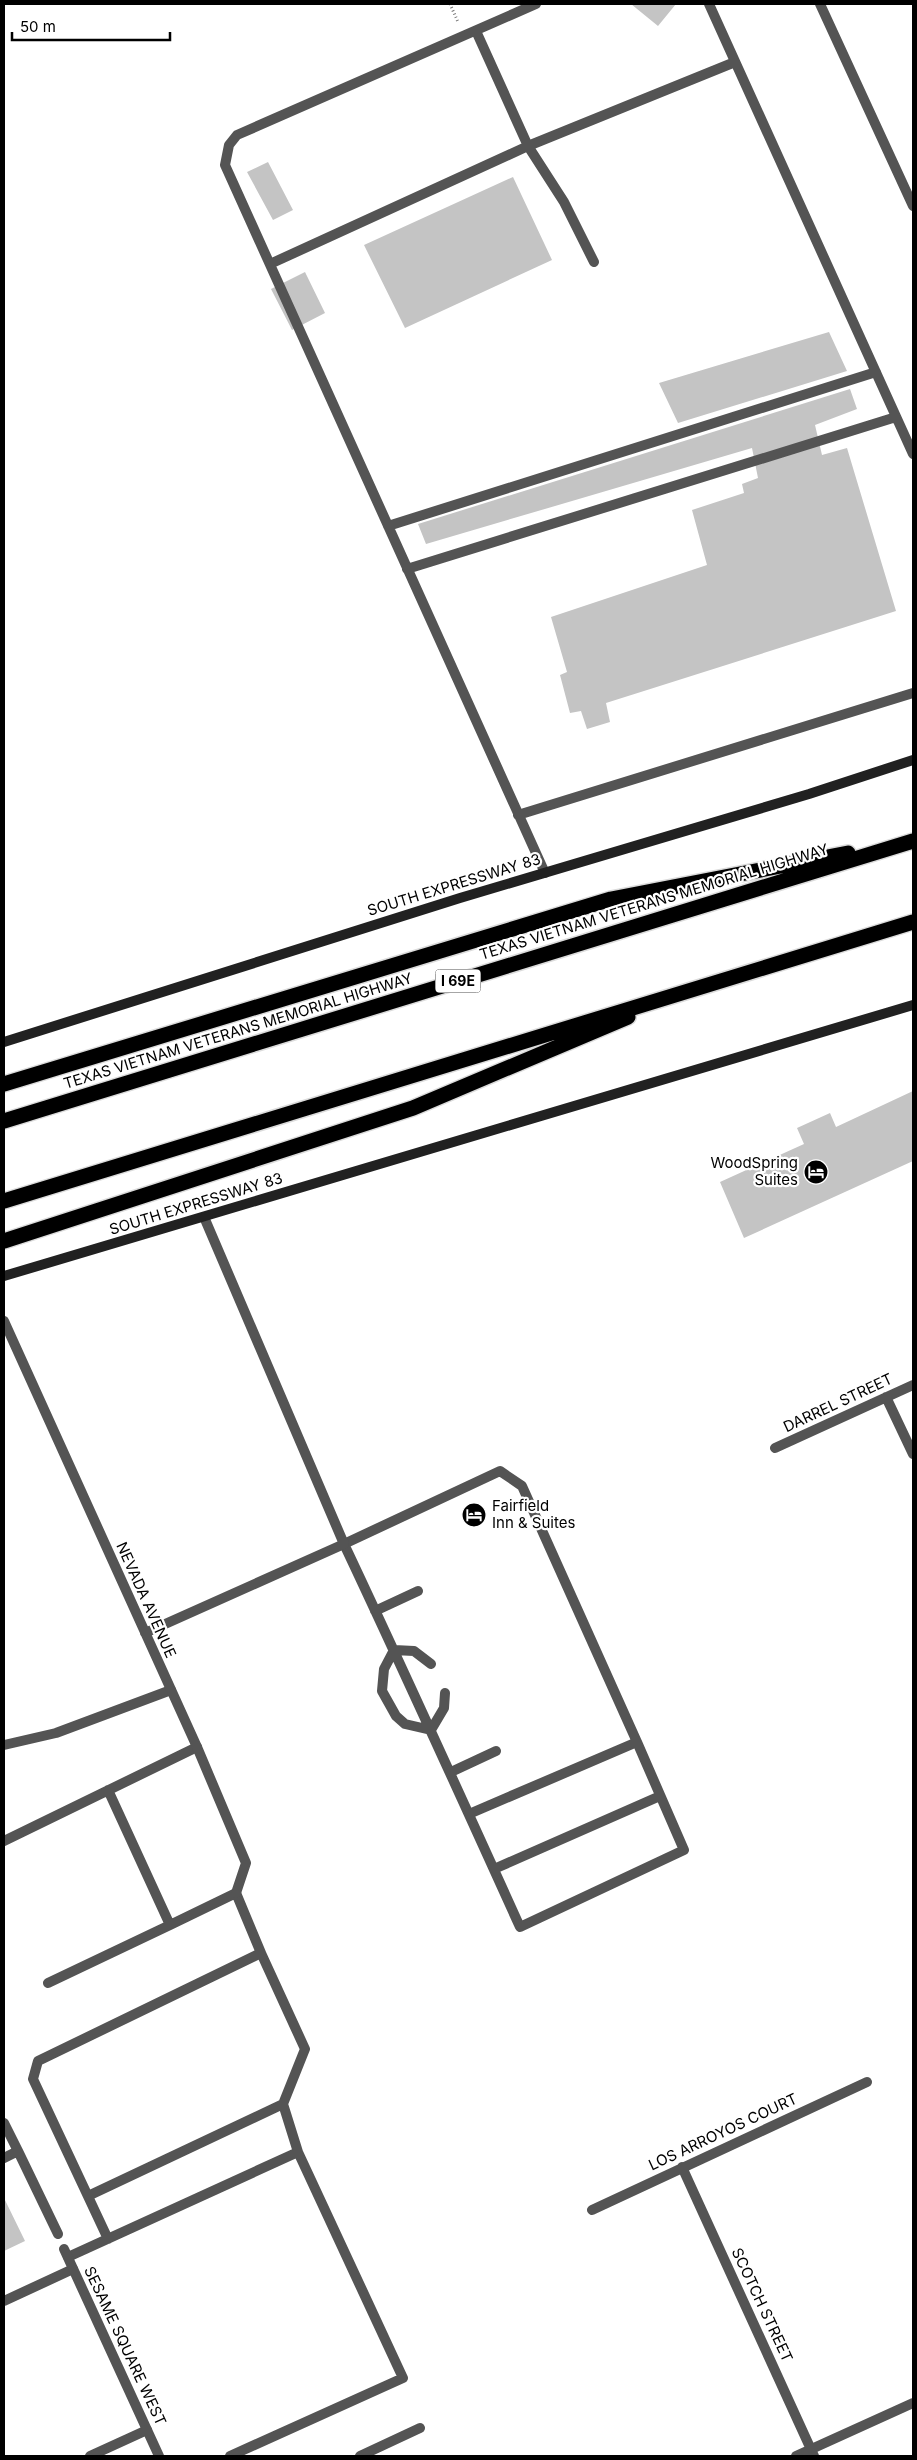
<svg xmlns="http://www.w3.org/2000/svg" width="917" height="2460" font-family="Inter,sans-serif">
	<rect width="100%" height="100%" fill="#fff"/>
	<path fill="#c4c4c4" d="M631,4H676L658,26Z
		M268,162L293,210L273,220L247,172Z
		M513,177L552,260L405,328L364,245Z
		M305,272L325,313L292,330L271,289Z
		M829,332L847,371L678,423L659,383Z
		M850,389L857,409L815,425L822,455L847,448L896,611L606,703L610,722L587,729L581,711L570,713L560,675L567,672L551,617L707,565L692,510L744,493L742,484L758,478L752,448L426,544L418,524Z
		M913,1091V1161L744,1238L720,1182L804,1144L797,1128L830,1113L836,1127Z
		M4,2198L25,2241L4,2251Z"/>
	<g fill="none" stroke-linecap="round" stroke-linejoin="round">
		<defs>
			<path id="highway" d="M4,1084L611,899L848,853
				M4,1121L913,841
				M4,1201L913,922
				M4,1241L413,1108L628,1017"/>
		</defs>
		<use href="#highway" stroke="#dbdbdb" stroke-width="18"/>
		<path stroke="#767676" stroke-width="3" stroke-dasharray="1 2.5" stroke-linecap="butt" d="M450,4L458,22"/>
		<path stroke="#545454" stroke-width="10" d="M536,4L237,135L229,145L225,165L545,873
			M709,4L913,454
			M476,31L528,146L564,202L594,262
			M270,264L528,146L735,62
			M388,526L876,372
			M407,569L896,417
			M518,815L913,693
			M375,1611L418,1591
			M431,1664L414,1651L394,1650L384,1669L382,1691L396,1716L405,1724L431,1730L444,1708L445,1693
			M4,1745L56,1733L171,1690
			M451,1772L496,1751
			M469,1814L637,1742L522,1486L500,1471L344,1544C404,1671 462,1799 520,1927L684,1850L637,1742
			M4,1841L197,1747
			M494,1869L660,1796
			M170,1925L236,1893L261,1953
			M48,1983L170,1925L108,1790
			M4,2123L18,2151L4,2158
			M18,2151L58,2234
			M88,2196L283,2104
			M108,2239L33,2079L38,2061L261,1953L305,2049L283,2104L298,2152
			M68,2257L298,2152L403,2378L230,2456
			M4,2301L73,2269
			M90,2456L147,2430
			M360,2456L420,2428"/>
		<path stroke="#545454" stroke-width="10" d="M820,4L913,206
			M4,1321L197,1747L246,1863L236,1893
			M886,1397L913,1454
			M775,1448L913,1385
			M145,1633L344,1544L204,1217
			M682,2167L814,2456
			M592,2210L867,2082
			M64,2249L159,2456
			M796,2456L913,2403"/>
		<path stroke="#212121" stroke-width="10" d="M4,1042L460,898L809,794L913,760
			M4,1276L913,1005"/>
		<use href="#highway" stroke="#000" stroke-width="15"/>
	</g>
	<defs>
		<symbol id="hotel-disc" viewBox="-11 -11 22 22"><circle r="9.5" fill="#000" stroke="#fff"/><path d="M-6-4.5h1.5V1H6V5H4.5V3h-9V5H-6ZM-4 0a1.8 1.8 0 1 1 3.6 0ZM.5 0V-2.5h3Q6-2.5 6 0Z" fill="#fff"/></symbol>
	</defs>
	<g fill-rule="evenodd">
		<use href="#hotel-disc" x="802" y="1158" width="28" height="28"/>
		<use href="#hotel-disc" x="460" y="1501" width="28" height="28"/>
	</g>
	<g text-anchor="middle" stroke-width="4.5" stroke-linejoin="round" paint-order="stroke">
		<rect fill="#fff" stroke="#4c4c4c" stroke-width="1" x="435.5" y="969.5" width="45" height="23" rx="4"/>
		<g font-size="14" font-weight="bold" fill="#000">
			<text x="458" y="986">I 69E</text>
		</g>
		<g font-size="15" fill="#000" stroke="#fff">
			<text transform="translate(454 885) rotate(-17)" y="5">SOUTH EXPRESSWAY 83</text>
			<text transform="translate(654 902) rotate(-17)" y="5">TEXAS VIETNAM VETERANS MEMORIAL HIGHWAY</text>
			<text transform="translate(238 1031) rotate(-17)" y="5">TEXAS VIETNAM VETERANS MEMORIAL HIGHWAY</text>
			<text transform="translate(196 1204) rotate(-17)" y="5">SOUTH EXPRESSWAY 83</text>
			<text transform="translate(838 1403) rotate(-25)" y="5">DARREL STREET</text>
			<text transform="translate(146 1600) rotate(66)" y="5">NEVADA AVENUE</text>
			<text transform="translate(723 2132) rotate(-25)" y="5">LOS ARROYOS COURT</text>
			<text transform="translate(762 2305) rotate(65)" y="5">SCOTCH STREET</text>
			<text transform="translate(125 2346) rotate(65)" y="5">SESAME SQUARE WEST</text>
		</g>
		<g font-size="15" fill="#000" stroke="#fff" text-anchor="end">
			<text x="798" y="1168">WoodSpring<tspan x="798" dy="17">Suites</tspan></text>
			<text x="492" y="1511" text-anchor="start">Fairfield<tspan x="492" dy="17">Inn &amp; Suites</tspan></text>
		</g>
	</g>
	<rect width="917" height="2460" fill="none" stroke="#000000" stroke-width="10"/>
	<path d="M12 32v8h158v-8" fill="none" stroke="#000000" stroke-width="2.5"/>
	<text x="20" y="32" font-size="15" fill="#000000" stroke="#ffffff" stroke-width="4" paint-order="stroke">50 m</text>
</svg>
